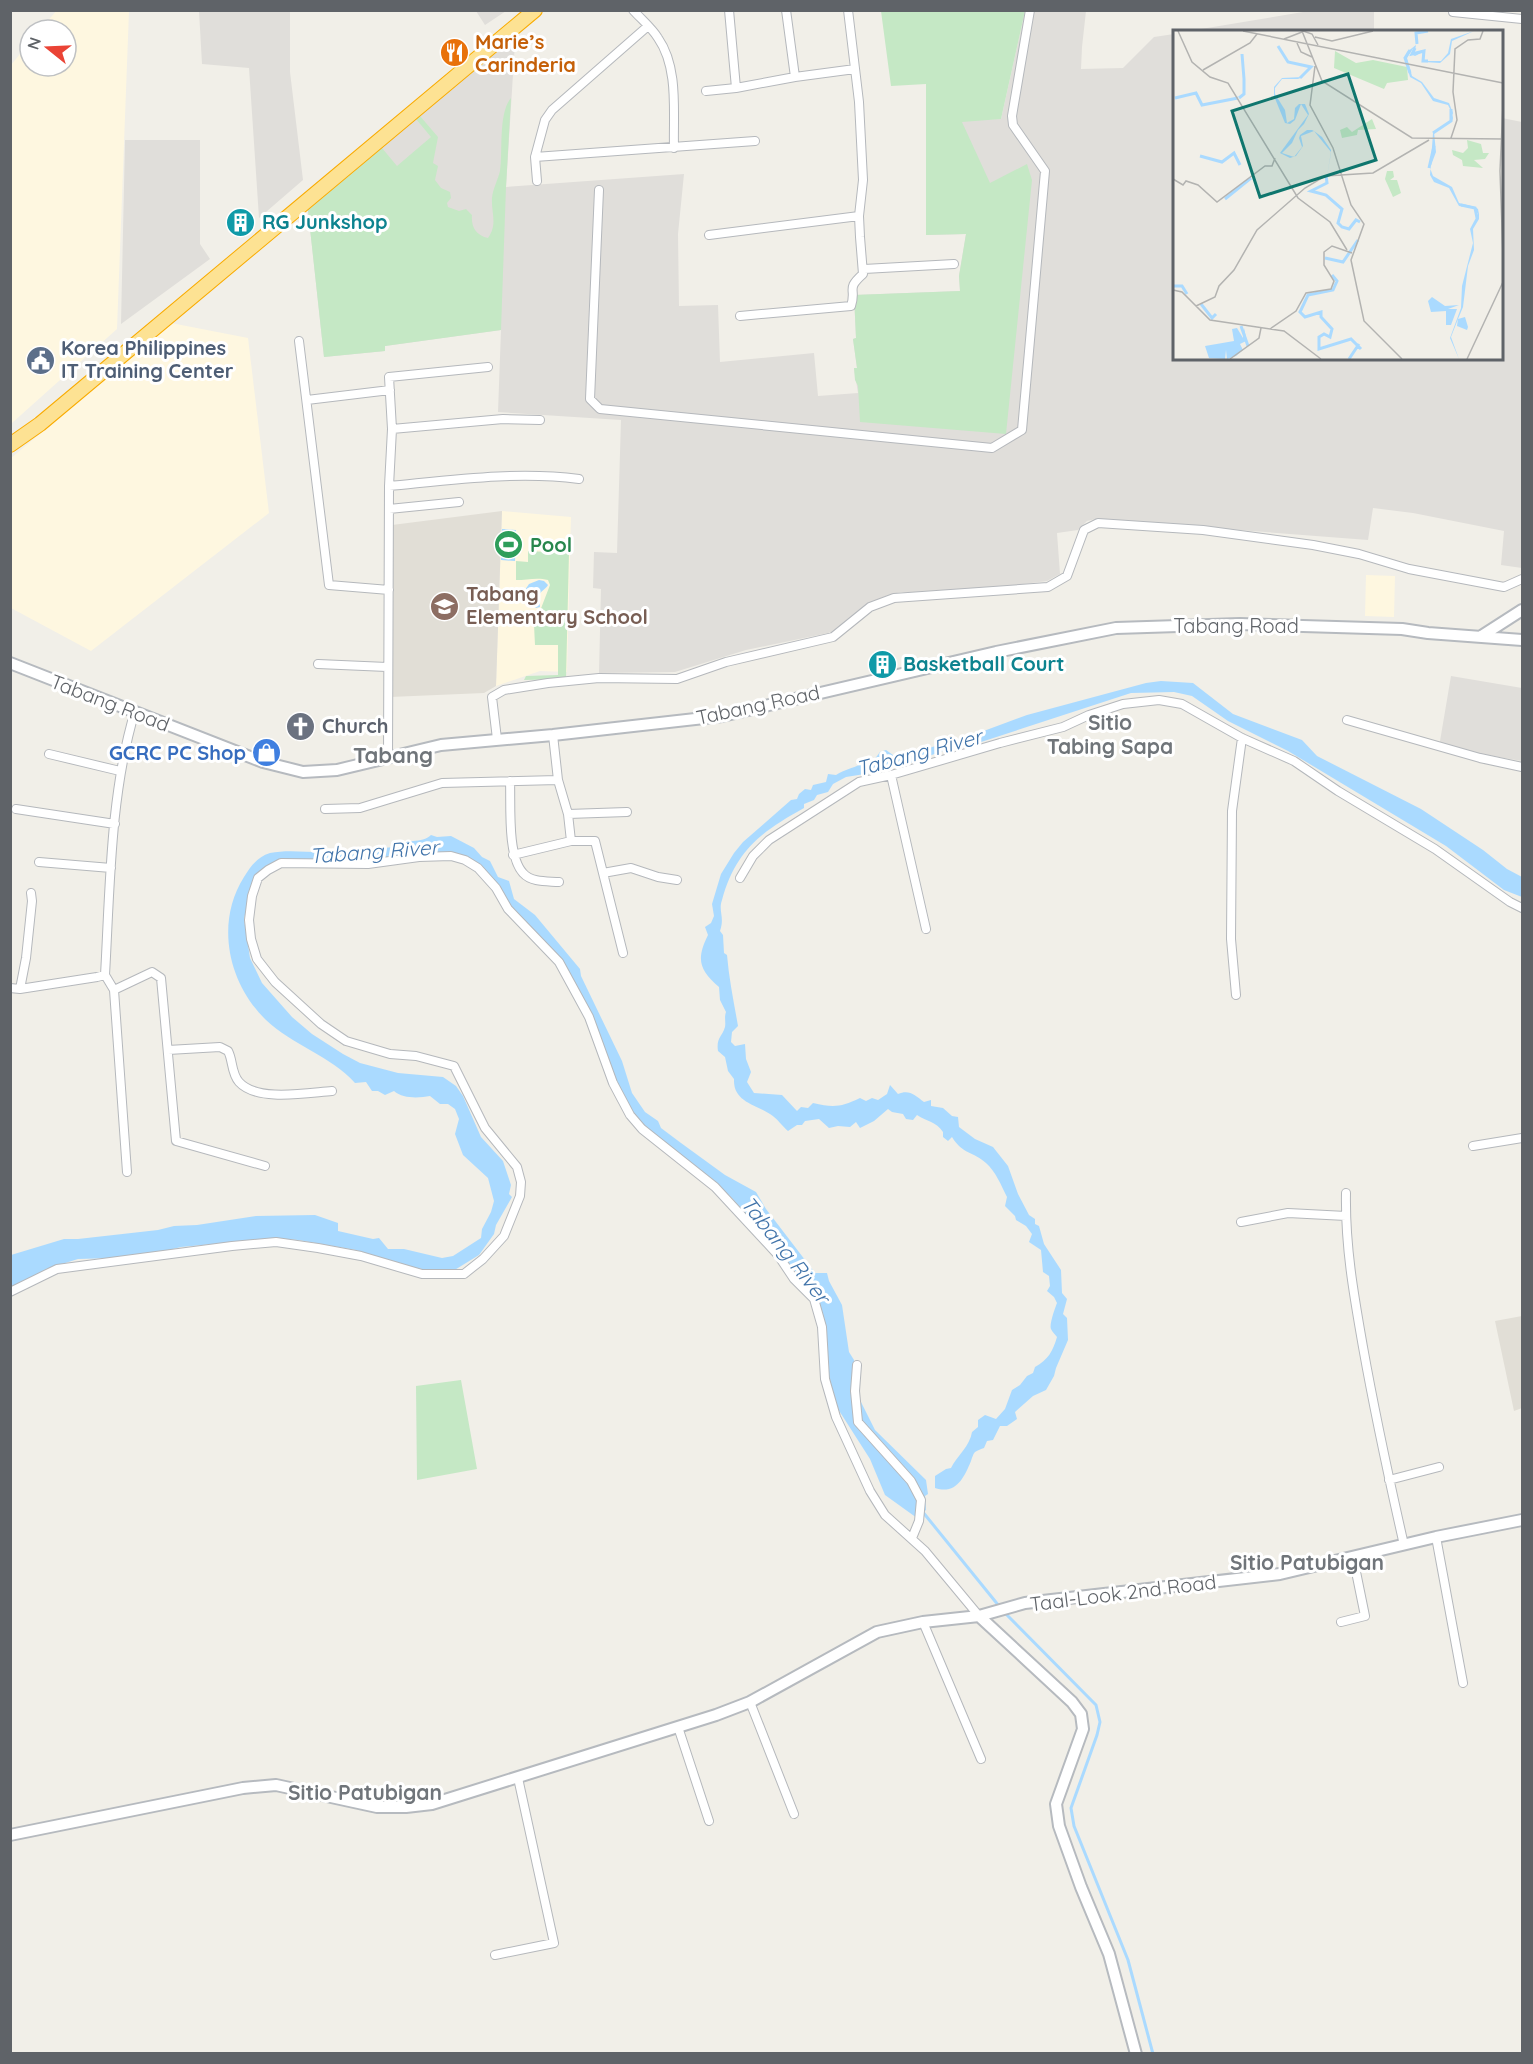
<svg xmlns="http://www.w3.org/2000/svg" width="1533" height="2064" font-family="Quicksand,sans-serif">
	<rect width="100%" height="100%" fill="#f1efe8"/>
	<path fill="#fef7e0" d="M57,10L129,11L117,329L12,423L10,399L11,65L30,42V66H66V30H40Z
		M171,323L248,338L269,513L91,651L11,608L10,459Z
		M502,511L571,517L567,672L540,671L496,686Z
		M1366,575L1395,576L1394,617L1365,616Z"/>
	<path fill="#e0deda" d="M1315,10L1374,11V31H1189Z
		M199,11H290V72L303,180L259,218L249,68L202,64Z
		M476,11H506L485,25Z
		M1025,11H1086L1082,47L1081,69L1123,68L1154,37L1174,34V358H1502V118L1522,122V568L1501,565L1504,531L1413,513L1373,508L1368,540L1096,519L1087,521L1078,530L1057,533L1060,574L1047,581L956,593L901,592L888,595L869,603L833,632L746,650L675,672L599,673L601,589L593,588L594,552L617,553L621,420L498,412L501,330L385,346V351L324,357L308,210L512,38L515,42L506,187L684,174L678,234L679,306L718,305L720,362L814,353L818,396L858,393L854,368H857L853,339L856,338L854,295L960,291L959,276L966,234L926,235V121L1001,119Z
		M125,140H200V244L210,259L121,324Z
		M1451,676L1522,688V761L1439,747Z"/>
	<path fill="#e1ded6" d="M502,511L496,686L484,693L390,697L392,525Z
		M1522,1316V1408L1514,1411L1495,1321Z"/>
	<path fill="#c5e8c5" d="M881,11H1025L1001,119L962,122L990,183L1027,164L1032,180L1006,434L860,422L858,386L855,380L854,368H857L853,339L856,338L854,295L960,291L959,276L966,234L926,235V84L891,86Z
		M511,98L506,187L501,330L385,346V351L324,357L308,210L382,148L397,166L431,137L416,119L420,116L438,137L433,163L438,166L435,180L441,188L450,192L451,198L447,203L448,207L459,211L466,209L472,215C471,227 476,235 488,238C498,224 491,213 492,198C493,188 498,180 500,171C503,152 498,113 511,98Z
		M528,551L569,553L566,679L524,680L526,676L558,675V645H535L534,625H523V611H540L550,585L548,580C537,577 527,580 516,580V561L528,562Z
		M461,1380L477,1469L417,1480L416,1386Z"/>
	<path fill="#aadaff" d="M502,529L516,530L515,561L501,560Z
		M539,580L544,581L548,585C546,589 540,591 539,596C538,599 540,603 540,607L536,608L528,602L525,590L529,584Z
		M1161,681L1193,683L1233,714L1302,740L1317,756L1421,809L1483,850L1507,869L1522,877V897L1504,890L1446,846L1288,751L1228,721L1192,696L1174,692L1131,693L978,743L962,744L907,764L885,767L871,773L846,777L833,784L828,792L817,795L814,800L804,804V808C761,832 736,850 722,900C718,911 725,917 720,931L723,935L724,953L727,955C729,979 734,1003 738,1026L732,1032L731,1042L735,1046L745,1044L746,1059L751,1072L747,1082L754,1093L782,1095L797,1111L801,1107L808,1108L813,1103C834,1108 841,1107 860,1098L866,1101L872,1098L878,1100L887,1094L890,1085L898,1094C909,1089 915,1095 924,1102L931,1100V1106L943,1108L952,1116L958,1117L959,1127L975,1139L993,1147L1008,1166L1018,1194L1029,1215L1035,1219V1224L1039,1226L1044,1244L1061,1270L1062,1293L1067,1299L1063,1314L1067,1318L1068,1340L1056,1368L1054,1376L1046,1390L1033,1396L1015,1412L1017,1419L1007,1426H1000L993,1440L987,1441L984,1448C981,1449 978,1450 975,1452C973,1454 972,1458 971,1461C964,1478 956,1495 935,1488V1476L946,1469L951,1468C957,1456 970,1446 972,1432L978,1427V1420L985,1415L996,1419L1005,1409L1012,1390L1020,1385L1027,1376L1033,1373L1035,1367C1048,1360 1053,1351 1057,1337C1055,1334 1052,1332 1051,1329C1049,1325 1055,1308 1057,1303L1054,1297L1047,1291L1050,1286L1049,1276L1043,1272L1041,1250L1029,1242L1032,1234L1026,1226L1016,1220L1015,1216L1005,1206L1007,1197C1001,1185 996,1172 986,1163C973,1151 963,1155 952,1137L948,1141L943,1137V1132C936,1121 927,1122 917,1115L913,1120L906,1119L903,1114L892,1112L888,1109L874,1121L860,1128L856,1122L850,1127L838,1126L829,1128L819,1119L805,1121L802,1125H797L788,1131C782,1126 777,1118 770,1114C755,1104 733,1102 734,1079L728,1071L725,1057L718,1051C716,1038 722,1037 725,1027C726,1022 724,1018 726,1012L720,1000L719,987C699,970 696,959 708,935L705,927L711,923L714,916L712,904L721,874L734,853L743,842L791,800L797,799L799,794L805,789L811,790L813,785L826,782L828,774L836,775C845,769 859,767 865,761L874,760L880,752L886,750L893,755L903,756L981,732L1027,715L1146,683Z
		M431,835L437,837L451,836L474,848L482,857L490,861L498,877L509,881L514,899L535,915L580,969L581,976L622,1061L632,1093L645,1112L658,1121L661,1128L681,1143L725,1175L756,1192L766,1209L815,1273H827L829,1281L842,1305L849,1352L854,1360L859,1398L875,1430L926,1480L928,1494L925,1496L926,1510L917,1518L885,1495L870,1459L838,1409L828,1375L824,1322L815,1294L732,1198L697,1167L673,1152L652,1135L630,1111L567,972L520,919L494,883L450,853L433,852L359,860L272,865L250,893L244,919L250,958L262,983L292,1017L312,1034L343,1054L360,1063L398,1073L443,1077L456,1086L463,1096L481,1137L503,1161L511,1185L509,1194L512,1197L496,1225L494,1234L479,1255L453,1271L422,1269L390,1263L356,1250L298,1240L276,1238L181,1247L140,1257L127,1256L113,1258L78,1259L46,1269L11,1289V1255L64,1239H78L158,1230L174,1226L197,1225L256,1216L315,1215L338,1223V1231L373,1239L379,1238L388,1249H404L442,1258L453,1256L481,1238L482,1229L491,1212L494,1201L488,1178L463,1155L455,1134L459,1119L455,1109L448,1104H440L430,1096C419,1098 403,1099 394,1091L385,1095L378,1091H372L366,1082L355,1083C331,1056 292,1045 266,1020C228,983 215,923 244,877C250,867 257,857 270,853C289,849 310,853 330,852C351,851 372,849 394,847C405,838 422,844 431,835Z"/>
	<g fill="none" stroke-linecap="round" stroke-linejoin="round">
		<path stroke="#aadaff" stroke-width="3" d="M922,1511L999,1606
			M1003,1611L1096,1705L1100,1722L1097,1735L1071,1808L1074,1826L1128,1960L1153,2054"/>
		<defs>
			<path id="street" d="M633,10C641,19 652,28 658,38C679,68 673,113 674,148
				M729,10L736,88
				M786,10L795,77
				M1453,10V12L1522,19
				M706,91L736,88L795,77L855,69
				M535,157L755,141
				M537,181L535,157L545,120L552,110L648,26
				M599,190L590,399L600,409L992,448L1022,430L1045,171L1013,125L1012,116L1030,10
				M709,235L859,216
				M864,269L954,264
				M740,316L851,306C857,288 845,290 863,274L860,237L859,216L863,180L859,102L848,10
				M299,341L329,585L389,590
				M307,400L390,390
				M392,429L503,419L540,420
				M389,486C452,480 516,471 579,479
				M389,509L459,502
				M318,664L387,667
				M1347,720L1480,758L1522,767
				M497,739L492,697L504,690L548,683L599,678L677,679L726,662L833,637L870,607L894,598L1048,587L1067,576L1084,530L1098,523L1203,530L1313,545L1359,554L1409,569L1504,587L1522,579
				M49,754L120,771
				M388,757L389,486L392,429L389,377L488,367
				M891,775L926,929
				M510,781C511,804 507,856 523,873C532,883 548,881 559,882
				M16,809L115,824
				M325,809L360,808L442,783L558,780
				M568,814L627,812
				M571,841H595L623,953
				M513,855L571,841L568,814L558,780L553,735
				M39,862L111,868
				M603,873L631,868L658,877L677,880
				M740,878L753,856L769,840L859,782L891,775L1000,743L1063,727L1089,715L1123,704L1159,700L1182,704L1242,738L1294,761L1338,791L1435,849L1510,902L1522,908
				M105,975L114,990L127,1172
				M10,988L20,989L97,977L105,975C110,888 110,794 135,711
				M20,989L26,958L32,901L31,893
				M114,990L152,972L161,978L176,1141L265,1166
				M1236,995L1231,939L1232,811L1242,738
				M168,1050L220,1047L228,1051C233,1060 231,1073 239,1082C257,1102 306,1093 332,1091
				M1473,1146L1522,1138
				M1346,1193C1345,1246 1354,1296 1363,1347C1375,1414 1389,1479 1404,1545
				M1241,1222L1288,1213L1346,1216
				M10,1292L57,1269L232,1246L276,1242L318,1248L361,1256L422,1274H464L483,1259L504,1236L520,1196L521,1182L517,1167L485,1128L454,1066L416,1056L390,1054L346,1041L321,1024L275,982L257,959L251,939L249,920L252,896L258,878L268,870L281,863L368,864L419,857L451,856L465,860L478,868L496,888L508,909L559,962L589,1017L613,1083L630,1115L642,1129L715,1187L778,1255L794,1279L814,1299L822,1327L825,1379L836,1417L870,1491L885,1515L925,1551L979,1616
				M857,1365L855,1391L858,1422L911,1481L921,1500L919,1521L912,1538
				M1389,1480L1439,1467
				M1436,1537L1463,1683
				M923,1622L981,1759
				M1341,1622L1365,1616L1353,1557
				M750,1702L794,1814
				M678,1727L709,1821
				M495,1955L554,1943L518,1778"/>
			<path id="secondary" d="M1480,637L1522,610
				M10,663L263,762L303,772L337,770L441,745L553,735L722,716L996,652L1116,628L1240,624L1402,629L1428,633L1522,640
				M979,1616L1072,1702L1081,1714L1083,1729L1056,1804L1059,1826L1081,1887L1109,1954L1136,2054
				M10,1835L243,1788L276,1785L377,1807H406L432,1804L716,1715L750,1702L877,1632L923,1622L979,1616L1025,1603L1280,1574L1436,1537L1522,1520"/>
			<path id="highway" d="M10,445L40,424L535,10"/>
		</defs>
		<use href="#street" stroke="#b5b8bc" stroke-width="10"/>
		<use href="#secondary" stroke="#b6babf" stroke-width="14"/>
		<use href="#highway" stroke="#f9ab00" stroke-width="16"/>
		<use href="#street" stroke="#fff" stroke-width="8"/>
		<use href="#secondary" stroke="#fff" stroke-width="10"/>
		<use href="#highway" stroke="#fde293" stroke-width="14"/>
	</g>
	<defs>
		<symbol id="restaurant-disc" viewBox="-11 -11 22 22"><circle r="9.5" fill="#e8710a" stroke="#fff"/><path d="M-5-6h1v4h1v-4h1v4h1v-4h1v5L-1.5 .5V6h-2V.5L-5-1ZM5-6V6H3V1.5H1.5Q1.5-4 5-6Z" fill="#fff"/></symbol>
		<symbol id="building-disc" viewBox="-11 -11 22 22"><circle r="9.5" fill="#0f9aa8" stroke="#fff"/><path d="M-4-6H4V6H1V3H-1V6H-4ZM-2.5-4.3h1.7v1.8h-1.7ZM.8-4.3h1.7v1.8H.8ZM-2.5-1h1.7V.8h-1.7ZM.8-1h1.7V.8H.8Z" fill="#fff"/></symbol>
		<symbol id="civic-disc" viewBox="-11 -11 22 22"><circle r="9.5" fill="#5c6f8a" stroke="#fff"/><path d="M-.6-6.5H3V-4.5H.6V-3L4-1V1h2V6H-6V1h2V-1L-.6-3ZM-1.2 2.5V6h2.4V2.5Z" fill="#fff"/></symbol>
		<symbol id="stadium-disc" viewBox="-11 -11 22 22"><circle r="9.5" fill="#2e9e5b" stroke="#fff"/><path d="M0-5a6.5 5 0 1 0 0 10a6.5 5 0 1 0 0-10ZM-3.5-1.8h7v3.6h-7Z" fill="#fff"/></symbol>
		<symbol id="school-disc" viewBox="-11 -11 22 22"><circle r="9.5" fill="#8d6e63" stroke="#fff"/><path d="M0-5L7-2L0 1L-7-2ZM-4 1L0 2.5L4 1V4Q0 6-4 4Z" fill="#fff"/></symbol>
		<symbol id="church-disc" viewBox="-11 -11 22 22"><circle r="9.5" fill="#6b7280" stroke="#fff"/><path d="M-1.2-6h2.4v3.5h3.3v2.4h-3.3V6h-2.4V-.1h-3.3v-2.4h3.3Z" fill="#fff"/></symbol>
		<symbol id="shop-disc" viewBox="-11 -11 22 22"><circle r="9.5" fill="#3f7fe0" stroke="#fff"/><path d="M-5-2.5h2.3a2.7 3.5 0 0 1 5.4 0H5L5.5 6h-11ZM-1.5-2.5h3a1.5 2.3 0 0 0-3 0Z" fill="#fff"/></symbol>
	</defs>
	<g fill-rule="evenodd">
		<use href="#restaurant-disc" x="438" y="36" width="33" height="33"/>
		<use href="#building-disc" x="224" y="206" width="33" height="33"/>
		<use href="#civic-disc" x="24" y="344" width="33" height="33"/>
		<use href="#stadium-disc" x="492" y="528" width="33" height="33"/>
		<use href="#school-disc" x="428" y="590" width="33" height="33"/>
		<use href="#building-disc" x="866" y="648" width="33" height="33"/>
		<use href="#church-disc" x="284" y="710" width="33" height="33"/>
		<use href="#shop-disc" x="250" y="736" width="33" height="33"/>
	</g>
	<g text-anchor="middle" stroke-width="6" stroke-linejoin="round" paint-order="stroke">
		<g font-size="20" font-weight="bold" fill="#c56008" stroke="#fff" text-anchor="start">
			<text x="475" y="49">Marie’s<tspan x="475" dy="23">Carinderia</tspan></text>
		</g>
		<g font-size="20" font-weight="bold" fill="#0d838f" stroke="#fff" text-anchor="start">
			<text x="262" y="229">RG Junkshop</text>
			<text x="903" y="671">Basketball Court</text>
		</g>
		<g font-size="20" font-weight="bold" fill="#4e5e75" stroke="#fff" text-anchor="start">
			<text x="61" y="355">Korea Philippines<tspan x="61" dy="23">IT Training Center</tspan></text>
		</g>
		<g font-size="20" font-weight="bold" fill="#27864d" stroke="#fff" text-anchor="start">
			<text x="530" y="552">Pool</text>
		</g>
		<g font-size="20" font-weight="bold" fill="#785e54" stroke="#fff" text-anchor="start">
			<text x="466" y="601">Tabang<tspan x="466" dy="23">Elementary School</tspan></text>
		</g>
		<g font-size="20" fill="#5f6368" stroke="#fff">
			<text x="1236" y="633">Tabang Road</text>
			<text transform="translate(110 703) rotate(21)" y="7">Tabang Road</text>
			<text transform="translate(758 705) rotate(-12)" y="7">Tabang Road</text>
			<text transform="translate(1123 1593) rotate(-7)" y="7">Taal-Look 2nd Road</text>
		</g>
		<g font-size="20" font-weight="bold" fill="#5b616d" stroke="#fff" text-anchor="start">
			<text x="322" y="733">Church</text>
		</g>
		<g font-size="20" font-weight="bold" fill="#366cbe" stroke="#fff" text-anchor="end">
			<text x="246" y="760">GCRC PC Shop</text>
		</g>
		<g font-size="21" font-weight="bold" fill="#70757a" stroke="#fff">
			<text x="1110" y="730">Sitio<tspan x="1110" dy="24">Tabing Sapa</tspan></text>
			<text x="1307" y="1570">Sitio Patubigan</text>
			<text x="365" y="1800">Sitio Patubigan</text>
		</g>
		<g font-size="21" font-style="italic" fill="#4174aa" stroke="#fff">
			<text transform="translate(919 753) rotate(-15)" y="7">Tabang River</text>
			<text transform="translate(374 852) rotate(-4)" y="7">Tabang River</text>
			<text transform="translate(785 1250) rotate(52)" y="7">Tabang River</text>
		</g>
		<g font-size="22" font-weight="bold" fill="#70757a" stroke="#fff">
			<text x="393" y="763">Tabang</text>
		</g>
	</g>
	<g transform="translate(1173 30)">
		<rect width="330" height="330" fill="#f1efe8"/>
		<path d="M162,21L183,33L200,30L234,37L235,50L214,53L211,59L161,38ZM199,89L203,99L185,100L184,105L169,108L167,100L174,97L179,102ZM294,110L308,114L310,123H316L312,129L301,130L310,138L290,136L289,130L280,125L279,120L290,123L295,118ZM214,141H220L221,147L217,150H224L228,163L220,167L212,149Z" fill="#c5e8c5"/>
		<path d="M301,1L279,11L277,24L267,33L251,32L249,29L250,22L242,26L240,25L239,23L241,17L234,28L239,46L249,52L261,68L276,73L280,83V88L279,91L261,102L263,122L257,138L260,146L279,157L286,173L302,177L305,179L306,184V189L300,199L301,220L295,236L290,277L285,289L292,287L295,297L294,300L284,296L285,289L278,307L286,329L277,308L288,278L289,256L300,213L297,199L305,184L301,178L286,176L276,158L261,152L257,145L260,103L278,91L280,85L275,75L260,71L248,53L237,47L232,30L234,22L243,15L241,25L249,20L252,21L251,31H268L275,23L278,9ZM130,47L125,49H109L102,58V64L112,80L114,93L121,89L122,78L126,74H132L136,84L131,94L125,100L119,113L109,123L121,127L129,117L126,108L127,105L134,100H139L141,101L149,107L158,120V123L154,146L158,122L141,101L128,106L130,116L123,126L117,128L107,123L135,85L128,74L122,90L117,94L112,93L101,66V57L109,48ZM259,267L272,276L286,275L275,279H284L278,295H273V281L258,282L255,271ZM64,298L70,308L71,298L75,316L73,311L67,314L70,320L63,326L54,329L53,320L52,329L36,328L32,316L61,311L59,299Z" fill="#aadaff"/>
		<path fill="none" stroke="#aadaff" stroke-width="3" d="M244,14L243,3L255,1M105,16L115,32L138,37L127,48M242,18L239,24L251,21L250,31H255M69,24L71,49M237,43L232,28L237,20M2,68L23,63L29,75L65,68M66,68L71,64V49M260,103L278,91V79M27,126L49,132L61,123L67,135M256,138L261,116M153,145L154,153L138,161L153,165L169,179L165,193L169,197L176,199L183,190L187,192M52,169L78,148M288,175L302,178L304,188M152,228L170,232L185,210M159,245L164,251L160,260L135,265L127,282L132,287L148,282V287L159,299L157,307L151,304L146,307V319L178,309L188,319M0,256H9L14,264M28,274L39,288L43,284M68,296L75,316M176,329L186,314"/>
		<path fill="none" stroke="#b3b3b1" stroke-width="1.5" d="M5,1L19,32L37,47L55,53L125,168L157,192L174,220M70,1L330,53M129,1L149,51L239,108L330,109M130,1L139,4L145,15M142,7L159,11L200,1M111,9L129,2M124,13L128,22L139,27M142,36L137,75L160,118L178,175L191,194L178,230L191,291L229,329M30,40L77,13L84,4M330,75L327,141L330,226M278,108L284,90L280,62L282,19L295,10L307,9L310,1M0,149L10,155L13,151L25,155L44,172L92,136H99L102,128M0,260L9,262L37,290L111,301L148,329M23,276L42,267L46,256L61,240L84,200L132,158L152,146L200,143L256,110M97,299L123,281L133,263L158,259L161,251L151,235V222L159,216L179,223M57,329L86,308L88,298M294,329L330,252"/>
		<path fill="#0f766e" fill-opacity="0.15" stroke="#0f766e" stroke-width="3" d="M175,44L203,130L87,167L59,81Z"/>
		<rect width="330" height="330" fill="none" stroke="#5f6368" stroke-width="3"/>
	</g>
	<rect width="1533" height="2064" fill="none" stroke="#5f6368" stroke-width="24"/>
	<g transform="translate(48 48) rotate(288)"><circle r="28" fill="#ffffff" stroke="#bfc1c3" stroke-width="1.5"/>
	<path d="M0-4.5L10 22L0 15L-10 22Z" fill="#ea4335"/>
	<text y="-9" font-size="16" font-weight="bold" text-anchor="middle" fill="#5f6368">N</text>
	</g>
</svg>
